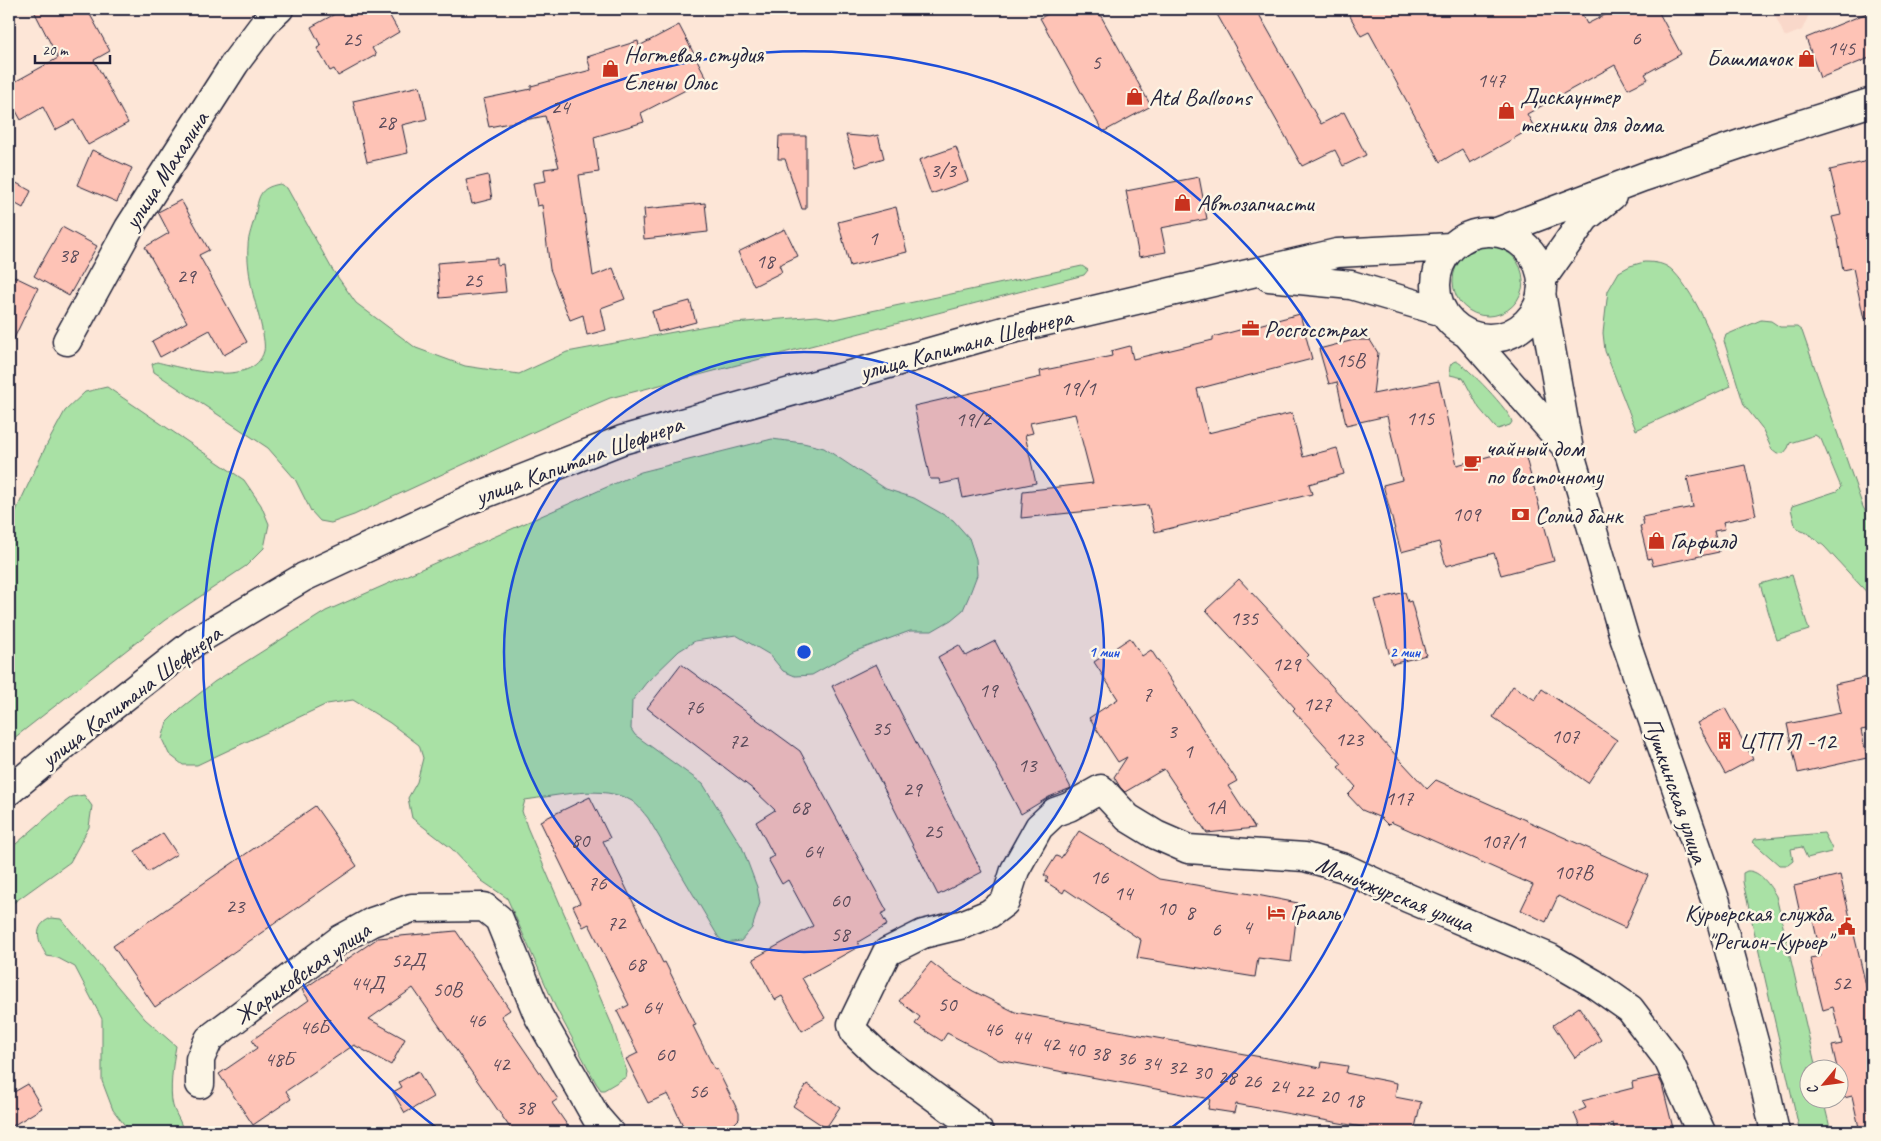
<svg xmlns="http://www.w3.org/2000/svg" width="1881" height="1141" font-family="Caveat,sans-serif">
	<rect width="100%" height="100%" fill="#fde6d7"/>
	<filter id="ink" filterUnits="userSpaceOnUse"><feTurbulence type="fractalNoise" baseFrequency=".02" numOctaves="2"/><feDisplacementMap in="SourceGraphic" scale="10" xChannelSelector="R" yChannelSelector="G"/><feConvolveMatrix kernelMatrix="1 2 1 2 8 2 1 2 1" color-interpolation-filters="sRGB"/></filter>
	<g filter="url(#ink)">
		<path fill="#f9d8ca" d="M1772,9H1804L1808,17L1802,30L1785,37Z"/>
		<path fill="#a9e1a5" stroke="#668270" d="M280,184L287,188L332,269L356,303L416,348L465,366L519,374L567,352L711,325L817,316L834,319L1082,266L1088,270L1084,275L610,398L568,416L354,515L331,523L320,521L311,511L295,479L268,448L154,372L152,364L157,362C182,368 254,389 264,351C267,338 253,299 251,284C249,272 247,258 248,246C248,236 253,225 255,216C259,197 258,188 280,184Z
			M1453 281a35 35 0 1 1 70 0a35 35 0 1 1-70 0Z
			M1644,262C1655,262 1665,263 1673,271C1700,299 1717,350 1731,386L1636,430L1605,351L1603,333L1608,291L1619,272L1630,266Z
			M1761,320L1771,321L1780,327H1797L1802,331L1863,507L1872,523V598L1824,546L1807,533L1799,530L1795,525L1791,509L1792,506L1837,491L1841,487L1821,439L1815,435L1790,443L1788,448L1784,453L1777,454L1772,450L1762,428L1744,405L1724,341L1726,335Z
			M1456,361C1467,366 1511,412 1512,422L1510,425L1498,429L1495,427L1479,408L1463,378L1450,375C1449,370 1449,362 1456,361Z
			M107,387L244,480L261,505L269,524L264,548L246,566L165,620L9,742V526L46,446L65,411L85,392Z
			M772,439L803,443L824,448L886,489L914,498L953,520L969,538L976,559L977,575L969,596L963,610L951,620L932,631H910L853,652L812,675L795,676L783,671L770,655L736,635L695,641L679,651L646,683L632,701L631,729L635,735L703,784L742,847L757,887L760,903L752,928L741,941L726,943L719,938L648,818C643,812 638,805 632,801C604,784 556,796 525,800L522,811L527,827L612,1025L627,1072L626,1077L604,1090H601L596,1083L555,1006L507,898L482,881L451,848L412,818L408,798L417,782L423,758L419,745L390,723L353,700L327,704L197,765H183L169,754L162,739L167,722L180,709L214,682L326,611L641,472Z
			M1792,575L1809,630L1777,640L1760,584Z
			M84,795L92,806L89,827L70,862L9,906V850L61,805L72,797Z
			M1824,833L1832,849L1831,852L1807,858L1802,847L1791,849L1793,861L1788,865H1779L1753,842L1755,839Z
			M1747,871C1760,870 1770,886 1776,896L1816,1068H1808V1098L1823,1099L1831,1132H1800L1743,882V873Z
			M51,918L61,919L145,1019L176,1046C173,1062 169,1092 173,1106C176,1116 182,1122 183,1132H130L113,1110L102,1081V1019L75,967L58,958L47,956C38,942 32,926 51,918Z"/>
		<path fill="#fec3b6" stroke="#22223b" d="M33,9H87L110,51L94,60L128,123L88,145L74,120L55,130L43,107L21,120L16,111L9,115V85L58,58Z
			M344,9H386L399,32L372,48L376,55L338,76L334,69L330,71L317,48L321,46L311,27Z
			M1058,9H1097L1151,106L1103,132L1040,18Z
			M1214,9H1256L1321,124L1344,112L1366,155L1343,166L1335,150L1302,166Z
			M1346,9H1579L1587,24L1617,9H1657L1681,54L1645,74L1648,79L1628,89L1615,65L1527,114L1534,127L1470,163L1462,149L1440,162L1369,32L1361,36Z
			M1872,11V57L1820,78L1806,38Z
			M679,25L707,79L641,113L644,122L594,137L599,172L579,175L593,276L613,268L625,299L601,308L606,330L587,335L583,315L570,320L550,269L542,205L537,206L533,183L546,181L544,169L559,167L545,116L489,127L483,99L531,89V86L591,70L587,57L638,41L639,46Z
			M420,86L427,119L402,125L408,153L367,162L353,101Z
			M846,135L870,137L878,135L884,158L856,167Z
			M779,136H806V209H802L785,159H778Z
			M956,147L968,181L931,194L919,160Z
			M92,150L132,168L117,202L77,185Z
			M1872,160V318L1864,319L1853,268L1843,270L1838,239L1832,217L1841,215L1830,170Z
			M488,175L492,199L472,204L466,180Z
			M1199,177L1207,219L1161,228L1166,252L1139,257L1126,191Z
			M9,179L31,191L23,208L9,200Z
			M181,200L209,250L199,255L247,342L224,355L210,330L160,357L152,341L187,322L145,247L169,233L158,212Z
			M705,203L708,232L644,239L642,219H645L644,209Z
			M896,207L907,252L850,266L838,222Z
			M62,227L97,246L69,296L34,276Z
			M785,229L798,256L779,265L782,272L754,286L738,252Z
			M497,258V265L503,264L506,292L440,298L437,263Z
			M9,274L38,288L9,349Z
			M690,301L696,322L658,332L652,311Z
			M1300,314L1312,359L1197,389L1208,433L1292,413L1303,457L1337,448L1344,474L1309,484L1312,494L1155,532L1148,505L1021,518L1023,491L1093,483L1075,414L1030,423L1033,433L1025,435L1036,483L963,498L959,480L940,484L939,479H930L914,406L1041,377L1040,371L1112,356L1111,351L1130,346L1133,359L1213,340V337Z
			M1354,340H1370L1378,353L1373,394L1439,381L1457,465L1523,447L1554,561L1501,575L1494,553L1446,566L1439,542L1401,552L1383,485L1402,480L1387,416L1346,425L1337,382L1329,384L1319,349Z
			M1745,465L1756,515L1723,522L1725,529L1714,531L1719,552L1653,566L1651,558L1648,559L1640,526L1644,525L1642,517L1693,507L1687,477Z
			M1239,579L1309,655L1306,658L1427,789L1436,780L1648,875L1625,928L1558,896L1546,922L1521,910L1533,885L1391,822L1388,825L1381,818L1362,810L1348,795L1356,787L1338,767L1342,764L1293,710L1295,708L1263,672L1206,610Z
			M1405,592L1408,602L1411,601L1426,655L1392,664L1375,600Z
			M1130,638L1142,656L1151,650L1237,781L1228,786L1255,828L1207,833L1164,769L1125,792L1120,787L1114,777L1127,757L1118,762L1089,718L1118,699L1094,662Z
			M995,641L1071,788L1049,797L1021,814L938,657L959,645L966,656Z
			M681,664L800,751L887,911L881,914L887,925L858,942L860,946L802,978L825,1018L802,1031L782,996L775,1000L753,959L813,926L788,880L782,884L768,859L774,856L756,822L775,810L754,790L647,708Z
			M876,664L982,872L938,895L832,686Z
			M1872,676V728L1861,730L1867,758L1798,773L1787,724L1841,713L1835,684Z
			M1513,686L1535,700L1542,689L1617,740L1588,783L1493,717Z
			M1725,708L1753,759L1725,774L1697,723Z
			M590,797L610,838L603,841L663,963L665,962L696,1025L693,1026L715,1070L717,1069L739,1113V1119L734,1124L717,1132H686L668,1094L648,1103L626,1059L638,1053L617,1011L629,1005L589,924L583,927L573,906L580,903L540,821Z
			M315,806L357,866L155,1007L113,946Z
			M1079,831L1159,879L1257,895L1298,903L1291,962L1258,958L1255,977L1137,958L1141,940L1065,889L1063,893L1046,882L1048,878L1044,875L1056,856L1061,858Z
			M163,833L177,854L148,872L135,851Z
			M1840,875L1872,1011V1132H1860L1852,1096L1844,1098L1832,1046L1842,1044L1833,1007L1823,1010L1810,958L1821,956L1812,916L1801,918L1794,886L1820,880L1821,882L1820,880Z
			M456,931L510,1010L501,1016L558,1099L552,1103L572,1132H513L413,988L369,1019L405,1039L391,1065L354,1045L286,1091L291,1099L253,1125L219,1074L257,1048L252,1040L309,1000L302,990L378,938Z
			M931,962L950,977L973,991L1015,1012L1321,1068L1322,1062L1348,1066L1346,1073L1397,1083L1395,1097L1421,1102L1414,1132H1389L1236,1104L1234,1113L1208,1109L1210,1099L999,1060L947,1033L942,1041L915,1024L920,1017L899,1001Z
			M1579,1007L1601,1040L1575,1058L1553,1025Z
			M418,1071L433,1097L405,1113L393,1092L402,1087L399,1082Z
			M1658,1076L1662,1084L1674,1132H1615L1613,1123L1592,1132H1582L1574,1113L1586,1108L1582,1101L1633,1088L1632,1082Z
			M28,1084L42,1108L9,1128V1095Z
			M807,1084L840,1107L826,1128L793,1106Z"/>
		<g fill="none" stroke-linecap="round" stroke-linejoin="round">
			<defs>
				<path id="minor" d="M67,341L129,228L235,63L268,19L279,9
					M200,1084V1059L209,1039L341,939L372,922L412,908L484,907L499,919L538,1015L596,1117L609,1132
					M979,1132L970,1123L880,1057L855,1033L852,1024L887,952L923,934L964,924L989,914L1005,902L1015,870L1039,827L1055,812L1069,807L1101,789L1128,818L1156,835L1188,849L1305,857L1344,868L1408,898L1550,958L1593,983L1630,1009L1668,1059L1701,1132"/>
				<path id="secondary" d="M1497,232L1643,177L1761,137L1872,102
					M1436 285a53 53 0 1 1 106 0a53 53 0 1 1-106 0Z
					M1269,277L1351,285L1443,312
					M1542,279L1585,218L1612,196
					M1541,293L1569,450L1625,640L1716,902L1760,1064L1775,1132
					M1468,335L1569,450
					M9,791L85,728L196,641L304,577L471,499L622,440L1004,331L1337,253L1451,247"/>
			</defs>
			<use href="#minor" stroke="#22223b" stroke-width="31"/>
			<use href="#secondary" stroke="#22223b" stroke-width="31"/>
			<use href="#minor" stroke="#fcf5e5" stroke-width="28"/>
			<use href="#secondary" stroke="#fcf5e5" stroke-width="28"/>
		</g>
	</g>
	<circle cx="804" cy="652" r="300" fill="#1d4ed8" fill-opacity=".12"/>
	<g fill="none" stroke="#1d4ed8" stroke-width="2.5">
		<circle cx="804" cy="652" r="300"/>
		<path d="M442 1132A601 601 0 1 1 1166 1132"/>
	</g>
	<defs>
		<symbol id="shop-bare" viewBox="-9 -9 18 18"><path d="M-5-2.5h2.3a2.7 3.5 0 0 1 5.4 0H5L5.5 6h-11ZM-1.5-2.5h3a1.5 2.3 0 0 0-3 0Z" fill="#c8321e" stroke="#fcf5e5" stroke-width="2.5" paint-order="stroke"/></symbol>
		<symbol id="office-bare" viewBox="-9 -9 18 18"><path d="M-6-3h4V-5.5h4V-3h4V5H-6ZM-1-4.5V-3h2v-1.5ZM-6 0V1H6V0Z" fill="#c8321e" stroke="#fcf5e5" stroke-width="2.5" paint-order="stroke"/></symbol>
		<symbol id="cafe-bare" viewBox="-9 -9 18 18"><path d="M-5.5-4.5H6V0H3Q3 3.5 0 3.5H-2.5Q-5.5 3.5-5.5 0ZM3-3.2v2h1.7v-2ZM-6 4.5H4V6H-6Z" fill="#c8321e" stroke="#fcf5e5" stroke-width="2.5" paint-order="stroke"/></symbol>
		<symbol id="bank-bare" viewBox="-9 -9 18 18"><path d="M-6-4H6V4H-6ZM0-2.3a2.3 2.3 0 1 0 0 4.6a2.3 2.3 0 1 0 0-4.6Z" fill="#c8321e" stroke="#fcf5e5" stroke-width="2.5" paint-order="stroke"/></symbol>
		<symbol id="building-bare" viewBox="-9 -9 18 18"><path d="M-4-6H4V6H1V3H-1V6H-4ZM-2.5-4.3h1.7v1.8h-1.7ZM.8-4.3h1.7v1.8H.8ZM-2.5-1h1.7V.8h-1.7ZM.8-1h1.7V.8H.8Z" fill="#c8321e" stroke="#fcf5e5" stroke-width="2.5" paint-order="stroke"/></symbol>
		<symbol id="hotel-bare" viewBox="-9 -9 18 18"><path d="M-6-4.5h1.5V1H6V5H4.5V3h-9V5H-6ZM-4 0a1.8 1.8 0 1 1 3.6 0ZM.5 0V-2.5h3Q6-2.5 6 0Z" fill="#c8321e" stroke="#fcf5e5" stroke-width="2.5" paint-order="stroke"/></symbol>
		<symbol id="civic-bare" viewBox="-9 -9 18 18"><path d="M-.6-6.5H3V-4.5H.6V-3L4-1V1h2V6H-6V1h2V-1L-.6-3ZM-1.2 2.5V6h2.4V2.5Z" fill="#c8321e" stroke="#fcf5e5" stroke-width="2.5" paint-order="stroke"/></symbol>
	</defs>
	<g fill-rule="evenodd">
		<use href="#shop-bare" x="1794" y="46" width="25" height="25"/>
		<use href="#shop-bare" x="598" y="56" width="25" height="25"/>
		<use href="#shop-bare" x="1122" y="84" width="25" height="25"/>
		<use href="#shop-bare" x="1494" y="98" width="25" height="25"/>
		<use href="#shop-bare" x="1170" y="190" width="25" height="25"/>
		<use href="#office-bare" x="1238" y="316" width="25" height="25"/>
		<use href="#cafe-bare" x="1460" y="450" width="25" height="25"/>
		<use href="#bank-bare" x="1508" y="502" width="25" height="25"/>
		<use href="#shop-bare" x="1644" y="528" width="25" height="25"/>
		<use href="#building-bare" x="1712" y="728" width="25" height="25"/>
		<use href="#hotel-bare" x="1264" y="900" width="25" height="25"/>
		<use href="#civic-bare" x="1834" y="914" width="25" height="25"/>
	</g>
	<g text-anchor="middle" stroke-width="5" stroke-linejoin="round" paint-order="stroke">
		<g font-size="21" fill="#594a5a">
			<text x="1636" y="45">6</text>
			<text x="352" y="46">25</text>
			<text x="1841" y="55">145</text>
			<text x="1096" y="69">5</text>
			<text x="1491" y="87">147</text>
			<text x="560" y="114">24</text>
			<text x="386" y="129">28</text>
			<text x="943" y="177">3/3</text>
			<text x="873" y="245">1</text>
			<text x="68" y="262">38</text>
			<text x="765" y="268">18</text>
			<text x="186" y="283">29</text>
			<text x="473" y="287">25</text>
			<text x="1350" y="367">15В</text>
			<text x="1078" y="395">19/1</text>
			<text x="1420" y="425">115</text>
			<text x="973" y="426">19/2</text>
			<text x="1466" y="521">109</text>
			<text x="1244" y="625">135</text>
			<text x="1286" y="671">129</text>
			<text x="988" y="697">19</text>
			<text x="1147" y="701">7</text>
			<text x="1317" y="711">127</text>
			<text x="694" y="714">76</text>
			<text x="881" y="735">35</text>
			<text x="1172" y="738">3</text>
			<text x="1565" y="743">107</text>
			<text x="1349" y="746">123</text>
			<text x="738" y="748">72</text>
			<text x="1188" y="758">1</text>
			<text x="1027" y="772">13</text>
			<text x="912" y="796">29</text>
			<text x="1399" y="805">117</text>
			<text x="800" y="814">68</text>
			<text x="1215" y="814">1А</text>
			<text x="933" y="838">25</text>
			<text x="580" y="847">80</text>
			<text x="1503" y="848">107/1</text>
			<text x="813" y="858">64</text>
			<text x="1573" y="879">107В</text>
			<text x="1099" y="884">16</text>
			<text x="597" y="890">76</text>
			<text x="1123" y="900">14</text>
			<text x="840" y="907">60</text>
			<text x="235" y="913">23</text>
			<text x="1166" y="915">10</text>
			<text x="1190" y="919">8</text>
			<text x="616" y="930">72</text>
			<text x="1247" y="934">4</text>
			<text x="1216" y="936">6</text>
			<text x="840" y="941">58</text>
			<text x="408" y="967">52Д</text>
			<text x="636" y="971">68</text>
			<text x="367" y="990">44Д</text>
			<text x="1841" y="990">52</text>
			<text x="447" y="996">50В</text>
			<text x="947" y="1011">50</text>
			<text x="652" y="1014">64</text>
			<text x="476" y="1027">46</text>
			<text x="314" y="1034">46Б</text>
			<text x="993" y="1036">46</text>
			<text x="1021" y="1044">44</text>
			<text x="1050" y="1051">42</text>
			<text x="1075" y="1056">40</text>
			<text x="1100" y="1060">38</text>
			<text x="665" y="1061">60</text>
			<text x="1126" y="1065">36</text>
			<text x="279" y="1066">48Б</text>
			<text x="1151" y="1070">34</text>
			<text x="500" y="1071">42</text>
			<text x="1177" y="1074">32</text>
			<text x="1202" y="1079">30</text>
			<text x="1227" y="1084">28</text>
			<text x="1252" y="1088">26</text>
			<text x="1279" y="1093">24</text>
			<text x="698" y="1098">56</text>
			<text x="1304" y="1098">22</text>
			<text x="1329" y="1103">20</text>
			<text x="1354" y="1107">18</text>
			<text x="525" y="1114">38</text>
		</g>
		<g font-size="24" fill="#22223b" stroke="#fcf5e5" text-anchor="start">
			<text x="624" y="62">Ногтевая студия<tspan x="624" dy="28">Елены Ольс</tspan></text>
			<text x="1792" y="66" text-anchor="end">Башмачок</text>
			<text x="1520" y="104">Дискаунтер<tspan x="1520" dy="28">техники для дома</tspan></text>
			<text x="1149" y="105">Atd Balloons</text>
			<text x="1197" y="211">Автозапчасти</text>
			<text x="1264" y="337">Росгосстрах</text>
			<text x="1486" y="456">чайный дом<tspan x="1486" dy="28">по восточному</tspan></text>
			<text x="1535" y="523">Солид банк</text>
			<text x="1670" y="549">Гарфилд</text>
			<text x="1739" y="749">ЦТП Л -12</text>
			<text x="1290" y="920">Грааль</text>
			<text x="1832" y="921" text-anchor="end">Курьерская служба<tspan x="1832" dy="28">"Регион-Курьер"</tspan></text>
		</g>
		<g font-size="24" fill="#22223b" stroke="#fcf5e5">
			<text transform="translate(166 170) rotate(-57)" y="8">улица Махалина</text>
			<text transform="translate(966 344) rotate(-15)" y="8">улица Капитана Шефнера</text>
			<text transform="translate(579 460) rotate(-20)" y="8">улица Капитана Шефнера</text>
			<text transform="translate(131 696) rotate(-37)" y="8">улица Капитана Шефнера</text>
			<text transform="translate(1676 790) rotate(71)" y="8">Пушкинская улица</text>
			<text transform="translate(1395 894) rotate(22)" y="8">Маньчжурская улица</text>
			<text transform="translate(302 973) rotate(-35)" y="8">Жариковская улица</text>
		</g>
	</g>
	<circle cx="804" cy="652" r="8" fill="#1d4ed8" stroke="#fcf5e5" stroke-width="2.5"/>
	<g font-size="15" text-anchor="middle" font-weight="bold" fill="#1d4ed8" stroke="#fcf5e5" stroke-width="5" stroke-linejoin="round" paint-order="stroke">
		<text x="1104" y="657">1 мин</text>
		<text x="1405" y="657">2 мин</text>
	</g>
	<rect width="1881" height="1141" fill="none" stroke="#fcf5e5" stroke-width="30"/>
	<rect x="15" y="15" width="1851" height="1111" fill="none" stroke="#22223b" stroke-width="2" filter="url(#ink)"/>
	<g transform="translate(1824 1084) rotate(241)"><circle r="24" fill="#fcf5e5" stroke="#a5a1a1"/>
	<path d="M0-4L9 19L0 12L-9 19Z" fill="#c8321e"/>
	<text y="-8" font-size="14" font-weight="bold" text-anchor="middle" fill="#22223b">С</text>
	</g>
	<path d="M35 55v8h75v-8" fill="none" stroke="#22223b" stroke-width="2.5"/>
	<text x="42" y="55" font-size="15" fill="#22223b" stroke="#fcf5e5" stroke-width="4" paint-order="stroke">20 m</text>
</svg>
